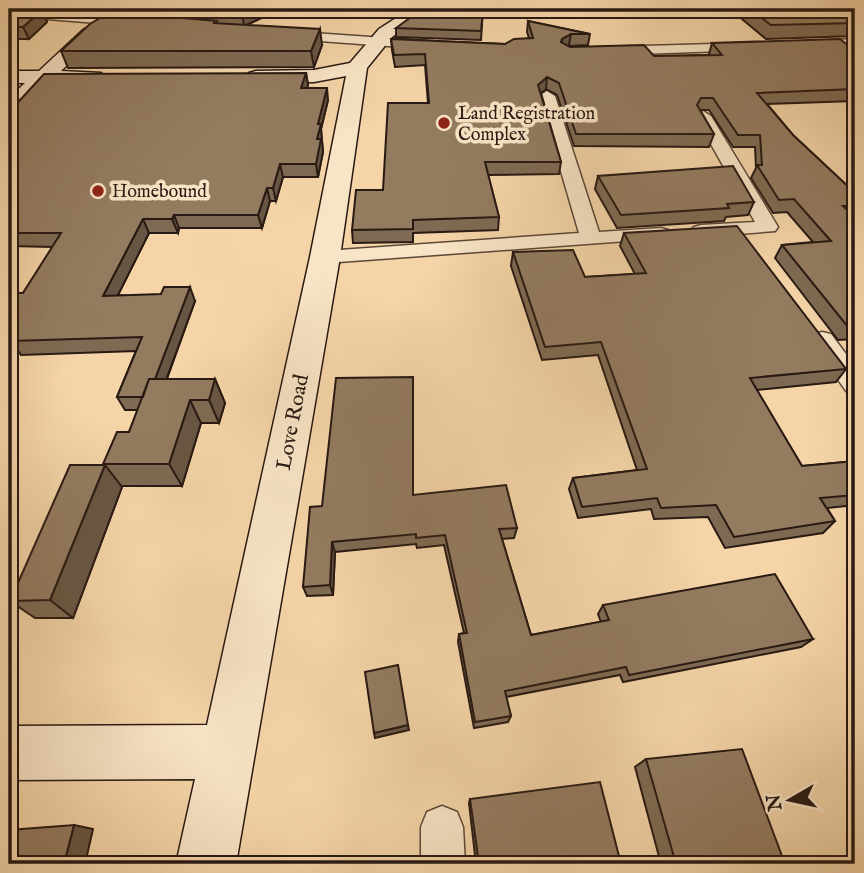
<svg xmlns="http://www.w3.org/2000/svg" width="864" height="873" font-family="'IM FELL English',serif">
	<rect width="100%" height="100%" fill="#f5d5a8"/>
	<filter id="stains"><feTurbulence type="fractalNoise" baseFrequency=".00286" numOctaves="4"/><feColorMatrix values="0 0 0 0 .2 0 0 0 0 .09 0 0 0 0 .02 0 0 0 .5 -.17"/></filter>
	<radialGradient id="worn" r=".72"><stop offset=".6" stop-color="#630" stop-opacity="0"/><stop offset="1" stop-color="#630" stop-opacity=".3"/></radialGradient>
	<g fill="none" stroke-linecap="round" stroke-linejoin="round">
		<defs>
			<path id="street" d="M9,9L135,18L141,22L135,26L9,16Z
				M284,31L428,41L435,45L428,49L279,38L277,35Z
				M855,39V47L809,49L802,45L809,41Z
				M747,43L754,47L752,50L610,55L603,51L610,47Z
				M547,91L555,96L599,232L661,228L668,230L671,234L668,238L325,263L317,262L314,257L317,252L325,251L579,233L539,96Z
				M703,111L711,116L778,227L775,231L701,237L694,235L691,231L694,227L701,225L755,222L695,116Z
				M822,332L831,334L855,366V393L846,391L810,340L813,334Z
				M442,806L457,812L463,827L465,864H421V827L427,812Z"/>
			<path id="secondary" d="M119,9H139L95,38L61,71L101,73L104,77L101,81L49,83L17,115L9,117V98L25,83H9V71H39L83,30Z
				M410,9H431L392,37L367,68L340,257L236,864H176L195,779L9,780V726L207,725L310,257L346,76L314,82L256,83L249,81L246,77L249,73L256,71L314,70L350,63L379,29Z"/>
		</defs>
		<use href="#street" stroke="#5b4838" stroke-width="3"/>
		<use href="#secondary" stroke="#281913" stroke-width="3"/>
		<use href="#street" fill="#f8e4c6" fill-rule="evenodd"/>
		<use href="#secondary" fill="#f8e4c6" fill-rule="evenodd"/>
	</g>
	<path fill="#7e6a53" stroke="#281913" stroke-width="2" d="M9,9L42,10L47,22L29,39H9Z
		M33,9H61L59,10Z
		M130,9H280L247,25L322,45L314,67L68,68L61,51L131,14Z
		M483,9L481,40L396,37V28Z
		M520,9H658L657,15L524,16Z
		M730,9H825L842,13L828,9H855V36L766,39Z
		M528,21L590,34L588,45L568,46L570,47L654,56L710,55L709,54L712,43L855,51V101L767,104L793,135L855,193V339L838,340L775,258L782,245L813,242L787,212L773,213L751,178L756,168L755,147H733L709,110H700L714,134L709,147L574,146L557,95L546,89L541,93L561,162L559,174L488,175L499,217L498,230L413,233V242L353,243L352,230L383,190L428,103L425,65L395,67L392,50L391,39L505,44L529,38L527,32Z
		M306,73L308,85L307,88L328,100L321,129L323,152L318,177H283L276,201H270L262,228H179L178,233H149L118,295L195,301L167,379H215L225,403L219,423H201L182,486H121L122,487L73,618H35L10,601L104,465L129,432L138,410H125L117,397L136,351L21,355L17,349H9V293H23L53,247L9,246V112Z
		M598,176L754,202L748,215L726,217L724,221L617,228L595,189Z
		M624,233L846,369L836,382L756,390L802,466L855,461V505L827,508L835,521L823,533L725,548L708,517L654,519L651,509L578,518L569,489L573,478L637,470L598,355L542,360L511,266L513,252L585,277L635,274L620,246Z
		M414,495L517,528L514,538L502,539L531,635L601,622L598,614L603,605L813,639L801,647L623,682L620,675L506,697L511,716L508,722L474,728L458,642L459,634L464,633L444,545L417,548L416,544L335,552L333,595L307,596L303,587L322,506Z
		M646,759L785,864H661L635,767Z
		M470,799L621,864H476L469,803Z"/>
	<path fill="#675643" stroke="#281913" stroke-width="2" d="M252,9H280L244,26L242,14Z
		M42,10L47,22L29,39L23,27Z
		M320,29L322,45L314,67L311,51Z
		M571,34L569,45L561,50L560,53L562,39Z
		M306,73L308,85L303,100L301,88Z
		M547,77L546,89L536,97L538,85Z
		M327,88L328,100L321,129L323,152L318,177L316,164L318,124Z
		M280,164L283,177L276,201L273,188Z
		M267,188L270,201L262,228L258,215Z
		M174,215L179,228L178,233L172,219Z
		M143,219L149,233L111,309L103,296Z
		M190,287L195,301L155,410L148,397Z
		M215,379L225,403L219,423L209,400Z
		M190,400L201,423L182,486L169,464Z
		M105,465L122,487L73,618L50,600Z
		M332,542L335,552L333,595L330,585Z
		M408,725L409,730L375,738L374,733Z
		M74,825L93,829L85,864H64Z"/>
	<path fill="#937b60" stroke="#281913" stroke-width="2" d="M9,9H28L42,10L23,27H9Z
		M180,9H252L242,14Z
		M422,9H483L481,31L396,28Z
		M750,9H825L855,17V23L771,25Z
		M110,12L218,21L213,23L320,29L311,51H61L90,24Z
		M528,21L590,34H571L562,39L561,42L570,47L644,45L654,56L722,55L712,43L840,39L855,51V89L757,93L793,135L855,193V206H843L855,218V327H848L782,245L831,241L794,199L779,200L757,165H762L760,135H738L713,98H701L697,105L714,134H576L559,83L547,77L538,85L561,162H485L499,217L413,220V229L352,230L356,190H383L388,103H429L425,54L394,55L391,39L505,44L514,39L533,38Z
		M306,73L301,88H327L318,124H321L317,139H321L316,164H280L273,188H267L258,215H174L172,219H143L103,296L161,294L164,287H190L155,379H149L143,397H117L142,337L11,341L15,335H9V293H23L61,233H9V112L44,74Z
		M733,166L754,202L727,204L729,208L621,215L598,176Z
		M737,226L846,369L750,378L802,466L855,461V495L820,498L835,521L734,537L716,505L661,508L657,498L582,507L573,478L647,469L601,342L545,347L513,252L573,250L585,277L646,273L624,233Z
		M413,377V495L506,485L517,528L499,529L531,635L609,620L603,605L775,574L813,639L629,675L626,667L505,691L511,716L475,722L459,634L467,633L445,535L416,538V534L332,542L330,585L303,587L310,507L322,506L336,378Z
		M149,379H215L209,400H190L169,464H103L117,432H129Z
		M70,465H105L50,600L10,601Z
		M398,665L408,725L374,733L365,672Z
		M742,749L785,864H676L646,759Z
		M600,782L621,864H479L470,799Z
		M74,825L64,864H9V830Z"/>
	<g fill="#8f2418" stroke="#f8e4c6" stroke-width="2.5">
		<circle cx="444" cy="123" r="7"/>
		<circle cx="98" cy="191" r="7"/>
	</g>
	<g text-anchor="middle" stroke-width="7" stroke-linejoin="round" paint-order="stroke">
		<g font-size="18" fill="#281913" stroke="#f8e4c6" text-anchor="start">
			<text x="458" y="119">Land Registration<tspan x="458" dy="21">Complex</tspan></text>
			<text x="112" y="197">Homebound</text>
		</g>
		<g font-size="21" fill="#281913" stroke="#f8e4c6">
			<text transform="translate(292 422) rotate(-79)" y="7">Love Road</text>
		</g>
	</g>
	<rect width="864" height="873" fill="none" stroke="#f5d5a8" stroke-width="35"/>
	<rect x="10" y="10" width="843" height="852" fill="none" stroke="#281913" stroke-width="3.5"/>
	<rect x="18" y="18" width="829" height="838" fill="none" stroke="#281913" stroke-width="2"/>
	<g transform="translate(790 800) rotate(261)" stroke="#f8e4c6" stroke-width="5" paint-order="stroke">
	<path d="M0-5L12 26L0 18L-12 26Z" fill="#281913"/>
	<text y="-10" font-size="19" font-weight="bold" text-anchor="middle" fill="#281913">N</text>
	</g>
	<rect width="100%" height="100%" filter="url(#stains)"/>
	<rect width="100%" height="100%" fill="url(#worn)"/>
</svg>
